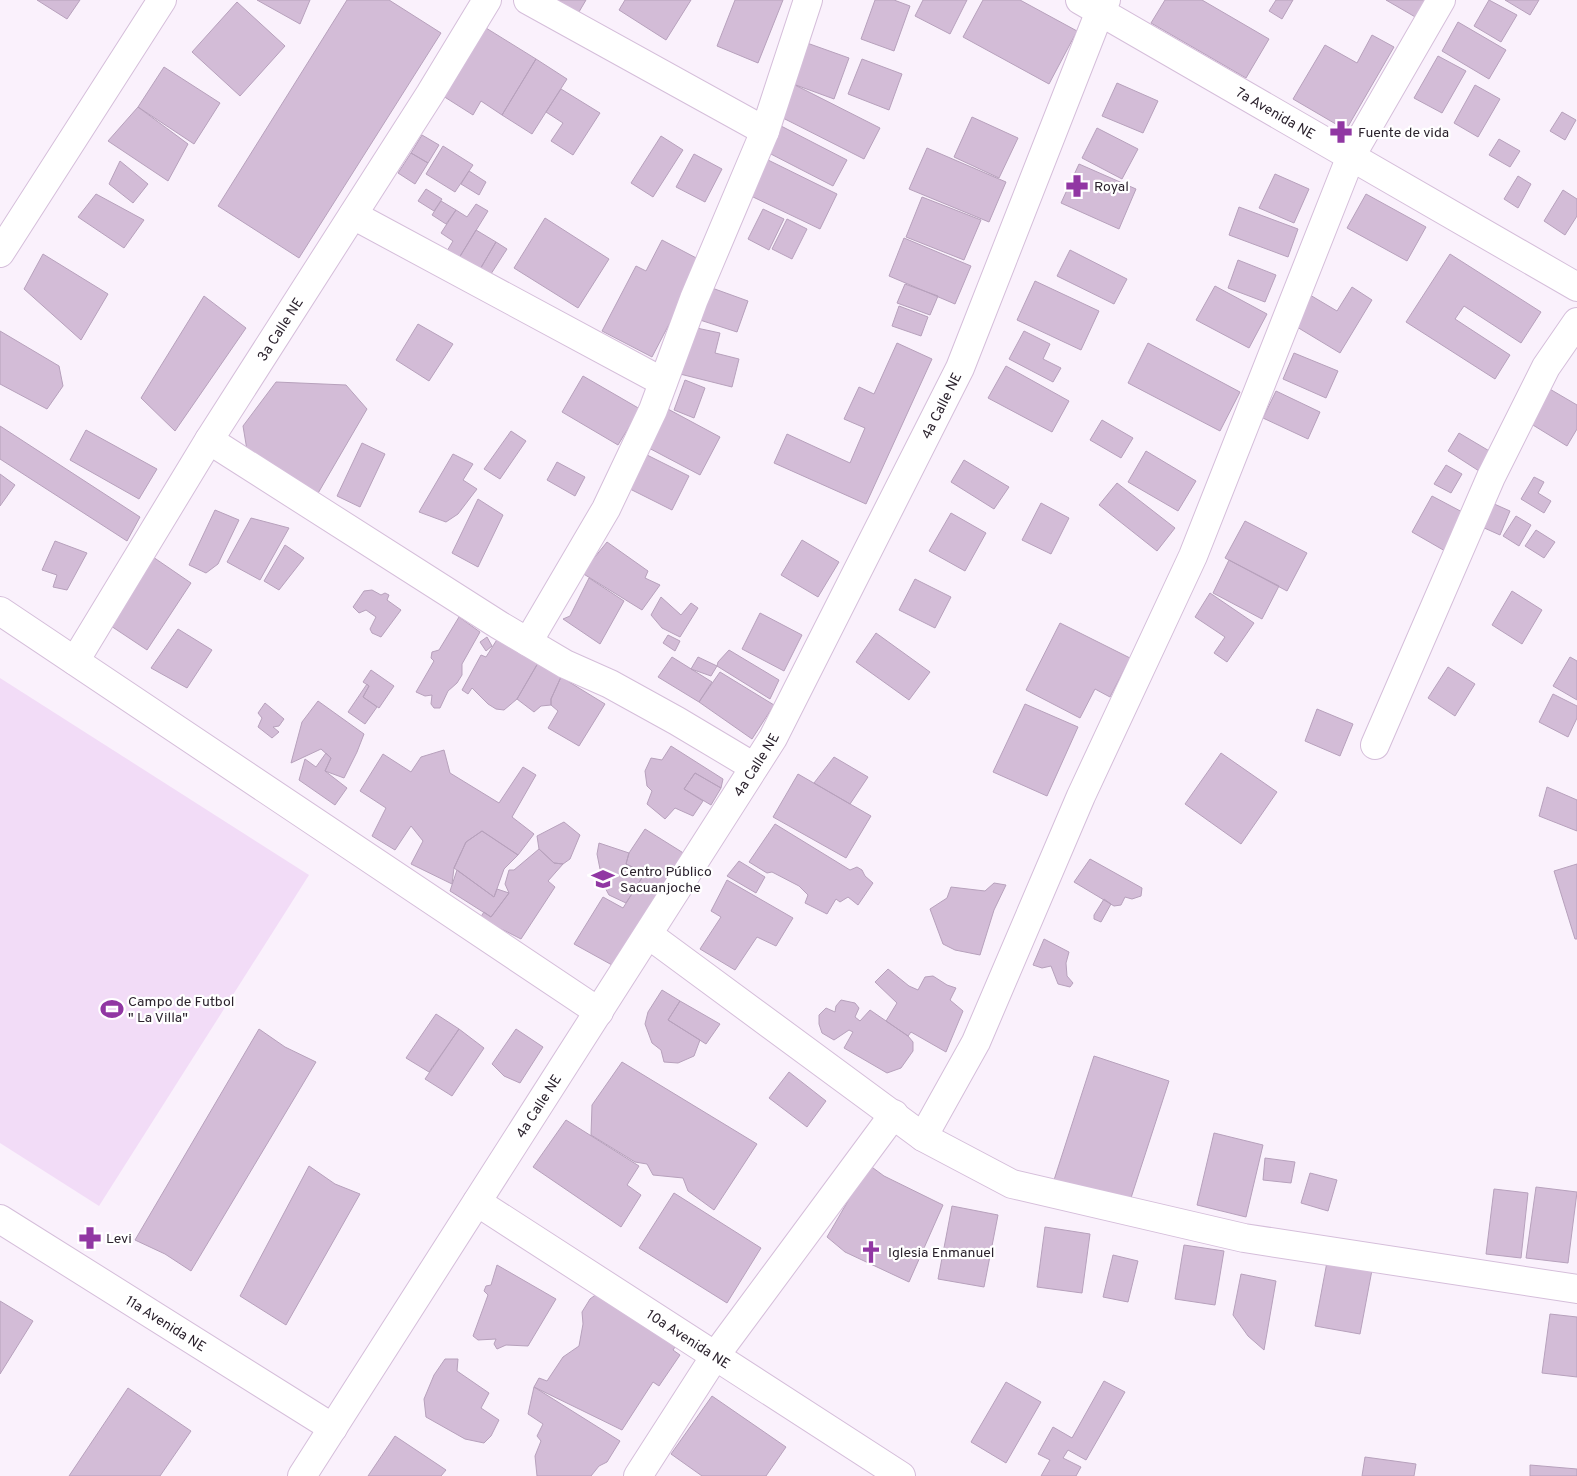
<svg xmlns="http://www.w3.org/2000/svg" width="1577" height="1476" font-family="Overpass,sans-serif">
	<rect width="100%" height="100%" fill="#faf1fc"/>
	<path fill="#f2dcf7" d="M0,678L309,875L99,1206L0,1143Z"/>
	<path fill="#d3bcd7" stroke="#b7a1bc" d="M37,0H80L67,19Z
		M257,0H310L300,24Z
		M347,0H389L441,33L299,258L218,206Z
		M549,0H586L576,17Z
		M625,0H691L666,40L619,10Z
		M735,0H783L758,63L717,46Z
		M875,0H894L910,6L894,51L861,39Z
		M923,0H967L950,34L915,16Z
		M983,0H1020L1077,31L1049,84L963,37Z
		M1165,0H1202L1269,39L1246,78L1151,23Z
		M1276,0H1293L1282,19L1269,11Z
		M1386,0H1428L1417,18Z
		M1489,0L1517,15L1501,42L1474,26Z
		M1505,0H1539L1530,15Z
		M237,2L285,46L240,96L192,52Z
		M1458,22L1506,50L1489,79L1442,51Z
		M486,28L536,59L502,115L481,101L473,115L443,96Z
		M1372,35L1394,47L1346,130L1293,99L1325,45L1357,63Z
		M807,43L849,58L834,99L793,84Z
		M1438,56L1466,71L1442,113L1414,98Z
		M536,59L567,79L532,134L502,115Z
		M862,59L902,74L889,110L848,94Z
		M164,67L220,103L194,144L138,107Z
		M1117,83L1158,101L1143,133L1102,116Z
		M793,84L880,128L864,159L777,115Z
		M1475,85L1500,99L1478,137L1454,123Z
		M561,89L600,113L573,155L551,141L563,123L546,112Z
		M138,107L188,144L168,181L108,141Z
		M1562,112L1576,120L1565,140L1550,131Z
		M972,117L1018,138L999,178L954,157Z
		M781,126L847,160L833,186L767,152Z
		M1097,128L1138,149L1122,179L1082,158Z
		M422,135L439,145L428,163L411,153Z
		M661,136L683,150L653,197L631,183Z
		M1499,139L1520,151L1510,167L1489,155Z
		M443,146L473,165L455,192L426,174Z
		M927,148L1006,182L989,222L909,189Z
		M411,153L428,163L415,184L398,173Z
		M694,154L722,169L705,202L676,187Z
		M768,160L837,194L820,229L751,196Z
		M120,161L148,184L133,203L109,184Z
		M1079,164L1136,189L1119,229L1061,203Z
		M469,171L486,182L479,195L461,184Z
		M1275,174L1309,189L1294,223L1259,208Z
		M1518,176L1531,184L1518,208L1504,199Z
		M426,189L442,199L434,211L418,201Z
		M1563,190L1577,199V216L1565,235L1544,221Z
		M96,194L144,220L124,248L78,217Z
		M1366,194L1426,227L1407,261L1347,228Z
		M922,197L981,220L964,260L906,237Z
		M441,201L456,210L446,224L432,215Z
		M476,204L488,211L459,258L447,251L453,241L441,233L456,210L467,217Z
		M1239,207L1298,229L1288,257L1229,235Z
		M763,209L784,219L769,250L748,239Z
		M545,218L609,259L578,308L514,268Z
		M787,219L807,229L792,259L772,249Z
		M476,230L496,242L479,271L459,258Z
		M904,238L971,266L955,304L889,276Z
		M662,240L702,261L652,357L602,331L636,266L646,271Z
		M496,242L507,249L489,277L479,271Z
		M1070,250L1127,279L1114,304L1057,276Z
		M43,254L108,294L81,340L24,289Z
		M1450,254L1541,312L1521,343L1464,306L1455,319L1510,355L1495,379L1406,322Z
		M1238,260L1276,275L1265,302L1228,288Z
		M1035,281L1099,311L1081,350L1017,320Z
		M905,284L938,296L930,315L897,303Z
		M1215,286L1267,314L1249,348L1196,320Z
		M1352,287L1372,300L1340,353L1292,324L1310,295L1337,311Z
		M712,288L748,301L737,332L700,320Z
		M204,296L246,328L175,431L141,398Z
		M899,306L928,317L921,336L892,326Z
		M418,324L453,344L429,381L396,360Z
		M692,327L720,333L715,353L739,359L732,387L680,374Z
		M0,331L59,366L63,386L47,409L0,384Z
		M1024,331L1050,344L1043,359L1061,368L1053,382L1009,359Z
		M897,343L932,359L866,504L774,463L787,434L850,463L865,428L844,419L859,387L874,394Z
		M1148,343L1240,392L1220,431L1128,383Z
		M1294,353L1338,371L1326,398L1283,379Z
		M1006,366L1069,401L1052,432L988,398Z
		M583,376L640,409L618,445L562,412Z
		M685,380L705,388L694,418L674,410Z
		M276,382L346,385L367,409L317,495L248,456L243,426Z
		M1548,388L1577,405V429L1567,446L1528,422Z
		M1276,391L1320,412L1308,439L1263,418Z
		M666,408L720,437L700,475L645,446Z
		M1102,420L1133,438L1121,458L1090,440Z
		M0,426L140,517L127,541L0,459Z
		M86,430L157,469L139,499L70,460Z
		M511,431L526,441L500,479L484,469Z
		M1459,433L1491,452L1479,471L1448,451Z
		M362,443L385,454L360,507L337,496Z
		M1146,451L1196,481L1178,511L1128,482Z
		M643,453L689,476L672,510L626,487Z
		M453,454L473,464L463,480L477,489L458,514L446,522L419,512Z
		M964,460L1009,487L994,509L951,482Z
		M557,462L585,477L575,496L547,480Z
		M1446,465L1462,474L1451,493L1434,484Z
		M0,474L15,485L0,506Z
		M1534,477L1544,482L1538,493L1551,501L1544,513L1521,499Z
		M1117,483L1175,528L1157,551L1099,505Z
		M1432,496L1466,514L1445,551L1412,532Z
		M478,499L503,515L478,567L452,553Z
		M1041,503L1069,518L1051,554L1022,540Z
		M1492,503L1510,511L1500,535L1482,527Z
		M215,510L239,520L218,564L206,573L189,565Z
		M951,513L986,533L965,571L929,551Z
		M1516,516L1531,525L1519,546L1503,536Z
		M251,518L289,528L260,580L227,562Z
		M1245,521L1307,553L1287,591L1225,558Z
		M1536,530L1555,542L1544,558L1525,546Z
		M802,540L839,562L818,597L781,575Z
		M55,541L87,553L67,590L53,587L57,575L42,570Z
		M607,542L648,571L645,578L660,585L642,610L582,573Z
		M285,545L304,558L279,590L264,581Z
		M153,557L191,583L147,650L108,624Z
		M1229,560L1279,586L1262,619L1213,593Z
		M589,578L624,601L600,644L563,619L570,616Z
		M915,579L951,597L935,628L899,610Z
		M372,590L381,595L385,593L389,595L387,600L401,610L381,637L372,633L370,629L376,617L366,610L359,613L353,607L364,591Z
		M1512,591L1542,610L1522,644L1492,625Z
		M1210,593L1254,623L1227,662L1214,653L1225,637L1195,617Z
		M661,597L681,615L691,603L698,608L680,637L662,628L651,615Z
		M760,613L802,635L784,671L742,649Z
		M459,617L480,632L462,664V675L457,683L448,691L440,708H434L431,704L432,695L425,696L416,692L434,661L431,658L432,652L439,650Z
		M1060,623L1130,658L1110,697L1095,689L1080,718L1026,690Z
		M178,629L212,650L187,688L151,668Z
		M876,633L930,672L909,700L856,662Z
		M668,635L680,641L675,651L663,643Z
		M487,637L492,646L486,651L480,642Z
		M498,638L538,663L517,699L504,710L496,709L488,704L472,688L468,694L462,690L481,655L486,657Z
		M729,650L779,680L770,699L717,666L718,662Z
		M672,657L712,682L699,702L658,677Z
		M698,657L717,666L711,676L691,669Z
		M1570,657L1577,661V700L1553,686Z
		M538,663L561,677L551,699V705L541,706L534,712L517,699Z
		M1448,667L1475,684L1455,716L1428,698Z
		M371,670L394,686L379,708L363,697L369,686L363,682Z
		M720,672L774,705L752,739L699,702Z
		M561,677L605,704L579,746L548,728L558,711L551,705V699Z
		M367,684L369,686L363,697L377,707L365,724L348,712Z
		M1553,694L1577,706V718L1568,737L1539,722Z
		M318,701L364,734L357,752L344,778L325,771L331,758L321,749L291,763L302,722Z
		M265,703L284,719L279,726L273,727L279,732L272,738L258,727L262,718L258,713Z
		M1025,704L1078,727L1047,796L993,772Z
		M1317,709L1353,724L1340,756L1305,741Z
		M671,746L723,779L721,788L695,773L684,789L703,801L693,816L675,808L665,819L647,804L652,791L647,786L645,771L651,758L662,760Z
		M444,750L450,773L499,803L523,767L536,775L512,817L534,834L518,855L482,831L466,842L454,868L452,884L411,864L423,841L411,826L395,850L372,836L386,808L360,791L383,754L411,772L421,757Z
		M326,753L331,758L325,771L347,788L335,805L299,780L305,759L316,767Z
		M1221,753L1277,792L1241,844L1185,804Z
		M834,757L868,777L850,804L814,783Z
		M695,773L721,788L711,805L684,789Z
		M798,774L871,816L846,858L773,817Z
		M1547,787L1577,800V831L1539,816Z
		M564,822L580,835L570,859L563,864L554,863L539,849L537,836Z
		M775,824L850,870L857,867L862,870L865,876L873,883L858,905L848,897L840,902L836,899L827,914L805,903L808,895L799,886L772,872L767,873L749,862Z
		M645,829L685,854L612,965L574,944L603,897L623,908L645,873L626,864L629,853Z
		M482,831L518,855L504,869L494,897L454,868L466,842Z
		M599,843L629,853L626,864L645,873L626,903L609,895L603,884L597,854Z
		M539,849L554,863L563,864L548,881L555,887L521,939L480,918L484,912L491,917L509,893L505,884L509,870H514Z
		M1090,859L1142,888L1141,896L1132,899L1125,897L1121,905L1114,906L1074,882Z
		M739,861L765,877L756,893L727,876Z
		M1577,864V939H1575L1554,871Z
		M457,870L494,897L497,889L509,893L491,917L450,891Z
		M727,880L793,918L776,946L757,937L735,970L700,949L721,917L711,911Z
		M994,883L1006,885L994,910L980,955L955,950L943,944L930,909L947,898L951,887L985,891Z
		M1104,899L1111,904L1101,922L1094,919V915Z
		M1044,939L1069,952L1066,963L1067,976L1073,983L1070,987L1058,984L1051,966L1042,968L1033,965Z
		M888,969L909,986L918,990L925,977L933,976L947,985L956,988L950,1000L963,1011L946,1052L911,1032L908,1036L886,1021L897,1003L875,982Z
		M662,990L680,1001L668,1020L700,1040L694,1056L678,1063L664,1062L661,1050L652,1043L645,1024L648,1012Z
		M841,1000L855,1003L859,1008L855,1017L860,1021L870,1010L908,1036L913,1042V1051L901,1068L887,1073L844,1048L853,1032L849,1030L834,1040L822,1033L819,1024V1015L826,1008L835,1012L836,1006Z
		M680,1001L720,1024L706,1044L668,1020Z
		M436,1014L459,1029L429,1072L406,1058Z
		M259,1029L285,1047L316,1062L191,1271L165,1254L135,1240Z
		M459,1029L484,1048L452,1096L425,1079Z
		M516,1029L543,1047L520,1083L504,1076L492,1064Z
		M1094,1056L1169,1081L1129,1204L1054,1180Z
		M622,1062L757,1144L714,1210L688,1191L683,1178L653,1175L647,1164L635,1162L591,1135L592,1105Z
		M789,1072L826,1101L807,1127L769,1098Z
		M566,1120L639,1166L627,1185L641,1195L621,1227L533,1167Z
		M1214,1133L1263,1145L1246,1217L1197,1205Z
		M1265,1158L1295,1162L1291,1183L1263,1180Z
		M869,1165L884,1176L943,1205L909,1282L845,1252L827,1237Z
		M309,1166L335,1184L360,1194L286,1325L240,1296Z
		M1310,1173L1337,1180L1328,1211L1301,1203Z
		M1536,1187L1577,1192L1568,1263L1526,1258Z
		M1494,1189L1528,1193L1521,1258L1486,1254Z
		M674,1193L761,1248L727,1303L639,1248Z
		M952,1206L998,1215L984,1287L938,1279Z
		M1045,1227L1090,1234L1082,1293L1037,1287Z
		M1184,1245L1224,1251L1215,1305L1175,1299Z
		M1113,1255L1138,1261L1128,1302L1103,1297Z
		M1327,1262L1372,1270L1360,1334L1315,1326Z
		M497,1265L556,1299L528,1346L506,1345L497,1349L494,1344L496,1339L478,1340L473,1336L488,1295L484,1291L486,1286L491,1285Z
		M1241,1274L1276,1281L1264,1350L1248,1336L1233,1315Z
		M602,1290L679,1341L673,1350L680,1355L659,1386L653,1382L622,1430L534,1387L539,1378L547,1381L563,1357L579,1346L583,1324L582,1312L590,1299Z
		M0,1301L33,1321L0,1374Z
		M1550,1314L1577,1317V1377L1542,1373Z
		M445,1359H458L457,1371L489,1393L481,1408L499,1420L491,1436L484,1443L465,1439L426,1417L424,1399L434,1375Z
		M1104,1381L1125,1392L1086,1460L1068,1450L1063,1458L1081,1467L1076,1476H1041L1050,1460L1038,1454L1053,1427L1072,1438Z
		M1006,1382L1041,1402L1006,1463L971,1442Z
		M534,1387L620,1441L607,1462L599,1466L591,1476H537L535,1456L541,1441L537,1436L543,1424L528,1414Z
		M128,1388L191,1431L160,1476H69Z
		M712,1396L786,1447L766,1476H702L671,1454Z
		M395,1436L446,1470L441,1476H368Z
		M1365,1457L1416,1464L1414,1476H1362Z
		M1530,1465L1577,1469V1476H1530Z"/>
	<g fill="none" stroke-linecap="round" stroke-linejoin="round">
		<defs>
			<g id="minor">
				<path d="M528,0L765,131"/>
				<path id="s1" d="M1080,0L1577,287"/>
				<path d="M353,215L663,382"/>
				<path d="M0,253L162,0"/>
				<path d="M209,440L499,625L565,664L610,684L677,721L754,767"/>
				<path d="M0,611L599,1012"/>
				<path d="M528,642L606,509L653,410L694,299L765,131L808,0"/>
				<path id="s2" d="M75,661L209,440L430,94L487,0"/>
				<path d="M1375,745L1491,477L1546,367L1577,322"/>
				<path d="M649,935L923,1137L1012,1184L1244,1238L1577,1289"/>
				<path d="M923,1137L976,1042L1081,796L1193,556L1351,156L1441,0"/>
				<path id="s3" d="M477,1202L901,1476"/>
				<path id="s4" d="M0,1219L333,1428"/>
				<path id="s5" d="M302,1476L773,738L960,368L1100,11L1106,0"/>
				<path d="M638,1476L715,1356L894,1114"/>
			</g>
		</defs>
		<use href="#minor" stroke="#d5beda" stroke-width="30"/>
		<use href="#minor" stroke="#fff" stroke-width="28"/>
	</g>
	<defs>
		<symbol id="pharmacy-bare" viewBox="-9 -9 18 18"><path d="M-2-6h4v4h4v4h-4v4h-4v-4h-4v-4h4Z" fill="#9137a3" stroke="#fff" stroke-width="2.5" paint-order="stroke"/></symbol>
		<symbol id="school-bare" viewBox="-9 -9 18 18"><path d="M0-5L7-2L0 1L-7-2ZM-4 1L0 2.5L4 1V4Q0 6-4 4Z" fill="#9137a3" stroke="#fff" stroke-width="2.5" paint-order="stroke"/></symbol>
		<symbol id="stadium-bare" viewBox="-9 -9 18 18"><path d="M0-5a6.5 5 0 1 0 0 10a6.5 5 0 1 0 0-10ZM-3.5-1.8h7v3.6h-7Z" fill="#9137a3" stroke="#fff" stroke-width="2.5" paint-order="stroke"/></symbol>
		<symbol id="church-bare" viewBox="-9 -9 18 18"><path d="M-1.2-6h2.4v3.5h3.3v2.4h-3.3V6h-2.4V-.1h-3.3v-2.4h3.3Z" fill="#9137a3" stroke="#fff" stroke-width="2.5" paint-order="stroke"/></symbol>
	</defs>
	<g fill-rule="evenodd">
		<use href="#pharmacy-bare" x="1325" y="116" width="32" height="32"/>
		<use href="#pharmacy-bare" x="1061" y="170" width="32" height="32"/>
		<use href="#school-bare" x="587" y="863" width="32" height="32"/>
		<use href="#stadium-bare" x="96" y="993" width="32" height="32"/>
		<use href="#pharmacy-bare" x="74" y="1222" width="32" height="32"/>
		<use href="#church-bare" x="855" y="1236" width="32" height="32"/>
	</g>
	<g text-anchor="middle" stroke-width="4.5" stroke-linejoin="round" paint-order="stroke">
		<g font-size="14" fill="#2b222d" stroke="#fff">
			<text dy="5" stroke="none"><textPath href="#s1" startOffset="226">7a Avenida NE</textPath></text>
			<text dy="5" stroke="none"><textPath href="#s2" startOffset="390">3a Calle NE</textPath></text>
			<text dy="5" stroke="none"><textPath href="#s5" startOffset="1248">4a Calle NE</textPath></text>
			<text dy="5" stroke="none"><textPath href="#s5" startOffset="844">4a Calle NE</textPath></text>
			<text dy="5" stroke="none"><textPath href="#s5" startOffset="439">4a Calle NE</textPath></text>
			<text dy="5" stroke="none"><textPath href="#s4" startOffset="196">11a Avenida NE</textPath></text>
			<text dy="5" stroke="none"><textPath href="#s3" startOffset="252">10a Avenida NE</textPath></text>
		</g>
		<g font-size="14" fill="#2b222d" stroke="#fff" text-anchor="start">
			<text x="1358" y="137">Fuente de vida</text>
			<text x="1094" y="191">Royal</text>
			<text x="620" y="876">Centro Público<tspan x="620" dy="16">Sacuanjoche</tspan></text>
			<text x="128" y="1006">Campo de Futbol<tspan x="128" dy="16">" La Villa"</tspan></text>
			<text x="106" y="1243">Levi</text>
			<text x="888" y="1257">Iglesia Enmanuel</text>
		</g>
	</g>
</svg>
